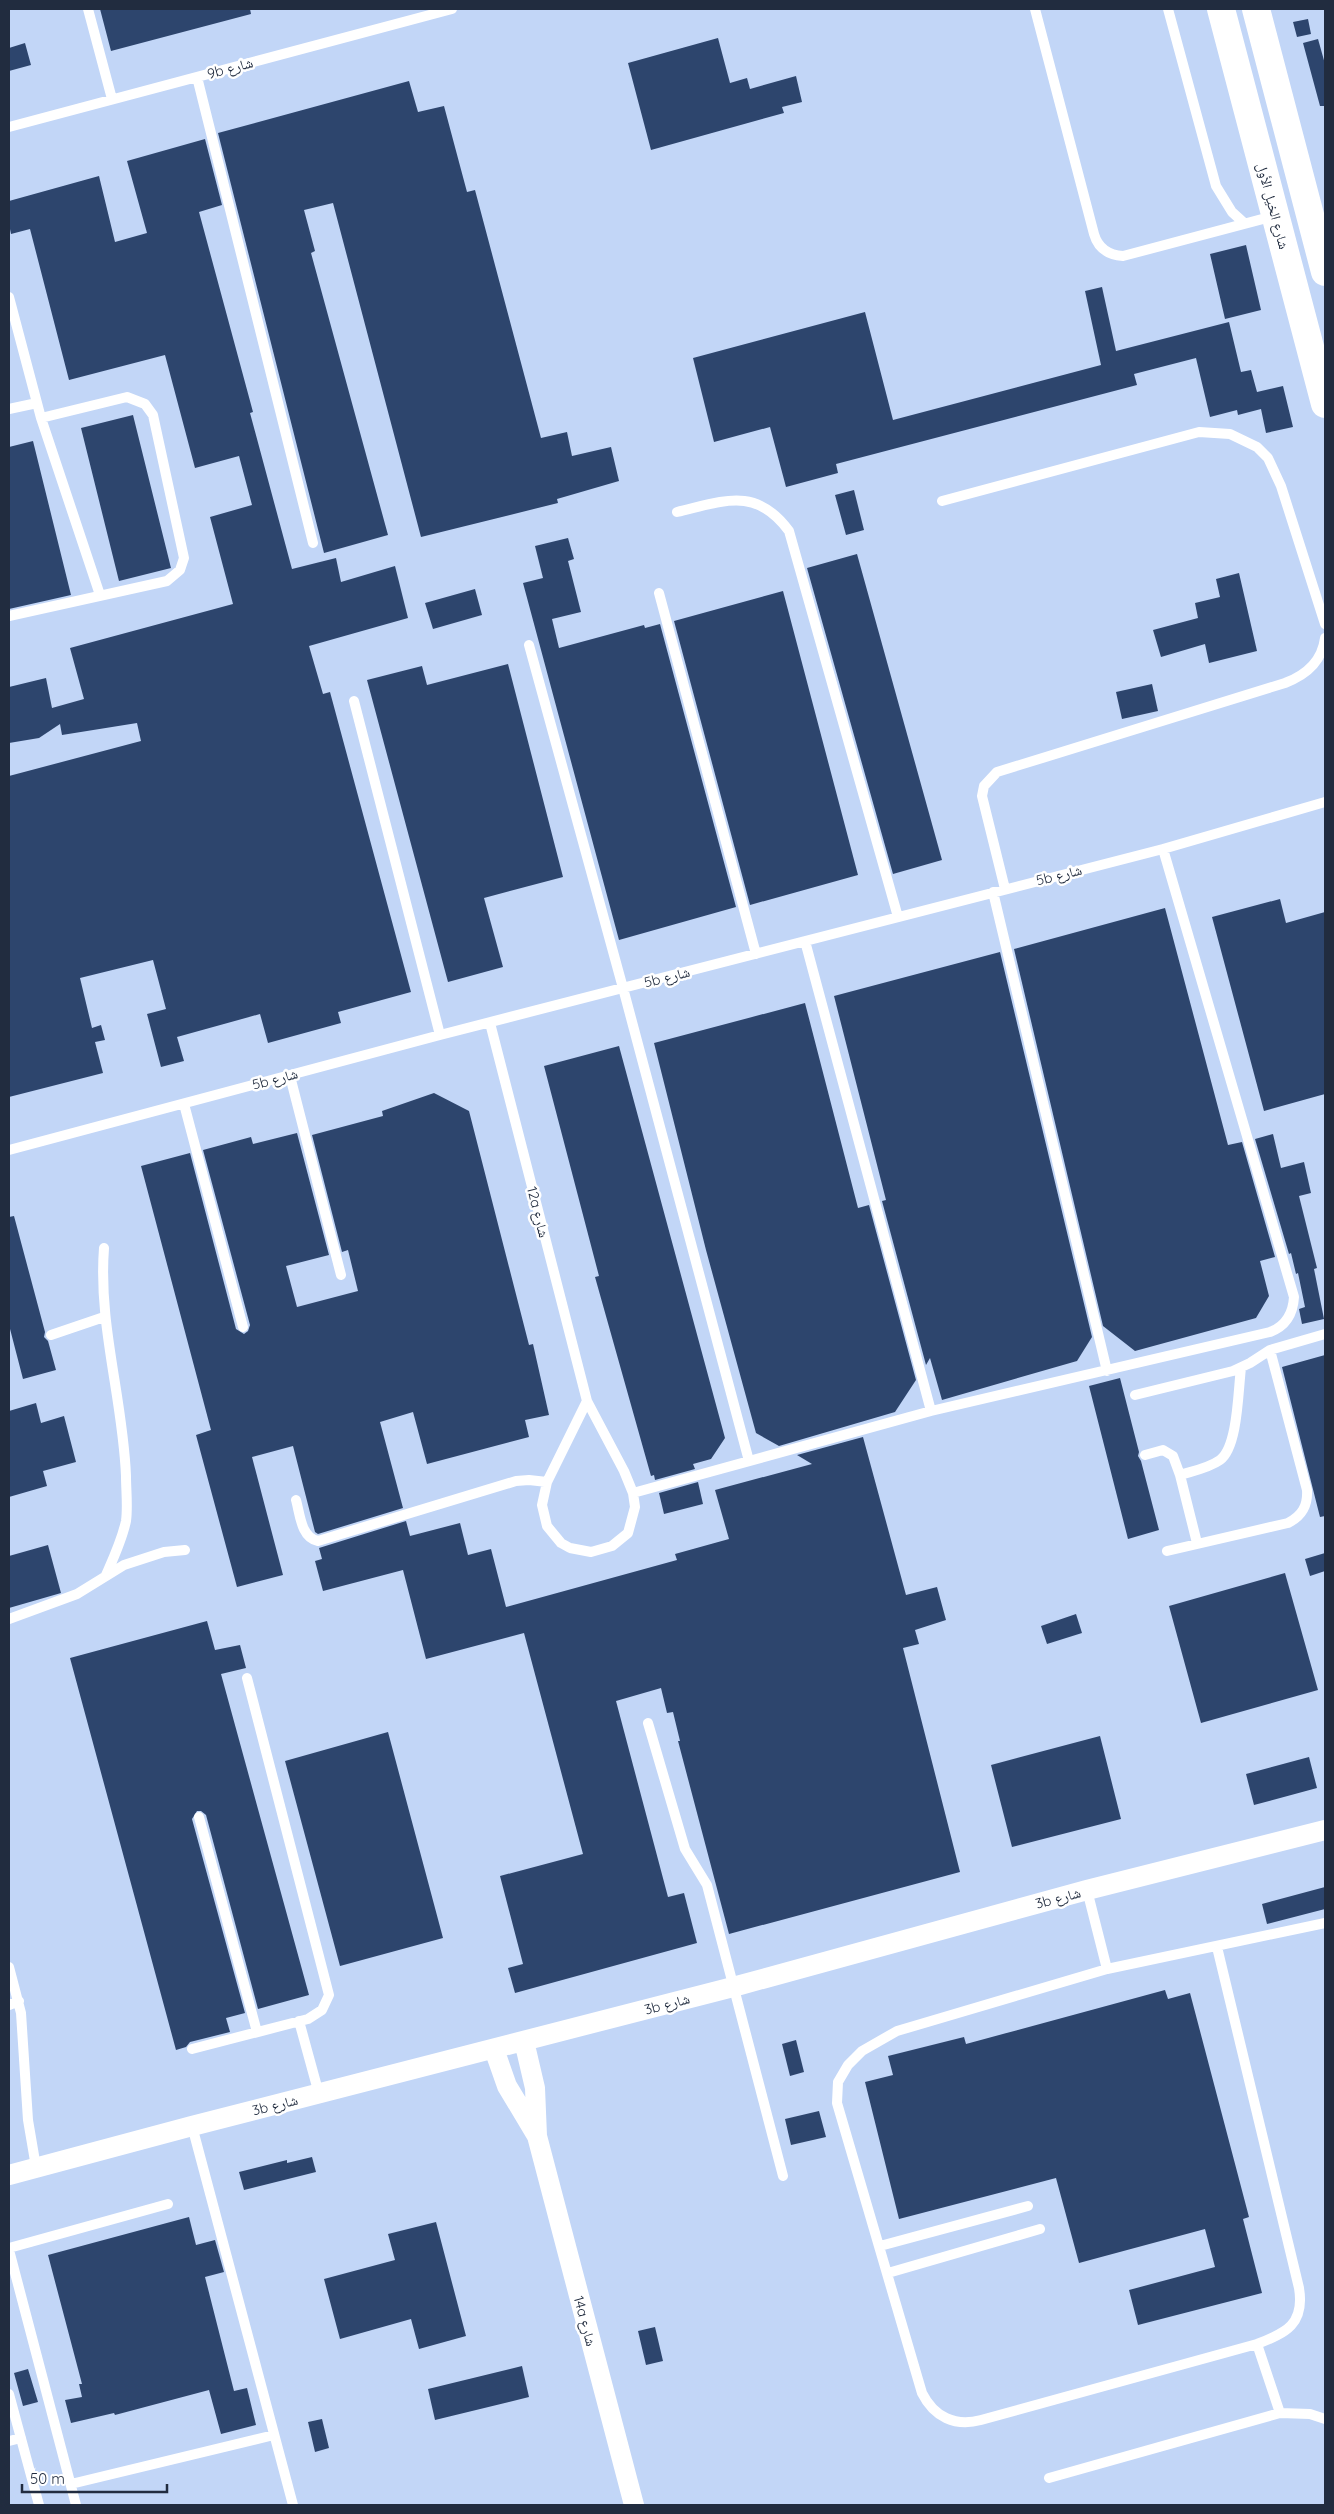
<svg xmlns="http://www.w3.org/2000/svg" width="1334" height="2514" font-family="Quicksand,'Noto Naskh Arabic',sans-serif">
	<rect width="100%" height="100%" fill="#d6e2f6"/>
	<path fill="#c2d6f7" d="M9,9H1325V2505H9Z"/>
	<path fill="#2d456d" d="M100,9H250L251,14L111,51Z
		M1308,19L1311,34L1297,37L1293,22Z
		M718,38L730,83L747,78L750,89L796,76L802,102L782,107L784,113L651,150L628,63Z
		M1318,39L1325,64V106H1320L1303,43Z
		M25,43L31,65L9,71V48Z
		M409,81L418,112L444,106L467,192L475,190L541,438L567,432L572,456L611,447L619,481L557,499L558,503L421,537L333,203L304,210L315,251L311,253L388,535L324,553L218,133Z
		M205,139L222,205L199,212L253,412L250,413L292,569L336,558L341,582L395,566L408,618L309,646L323,694L330,692L411,992L338,1012L341,1023L268,1043L260,1014L177,1037L184,1061L161,1067L147,1014L166,1009L153,960L80,978L92,1028L101,1025L105,1040L95,1042L103,1073L9,1097V776L141,741L137,723L62,735L60,724L39,738L9,743V687L46,678L52,708L84,699L70,648L233,604L210,517L252,505L239,456L195,468L165,355L69,380L30,229L11,234L9,224V201L99,176L115,242L147,233L127,161Z
		M1246,245L1261,310L1225,319L1210,254Z
		M1102,287L1116,351L1229,322L1241,372L1251,370L1257,392L1283,386L1293,427L1266,433L1261,409L1238,415L1237,410L1210,417L1196,358L1134,374L1137,385L836,464L838,473L786,487L770,427L714,442L693,358L865,312L893,420L1101,365L1085,291Z
		M133,415L171,568L119,581L81,428Z
		M33,441L71,595L9,609V447Z
		M854,490L864,530L846,535L835,495Z
		M568,538L574,559L568,561L581,612L552,619L559,648L644,625L645,628L660,624L736,907L619,940L523,583L543,578L535,546Z
		M857,554L942,860L893,874L807,568Z
		M1239,573L1257,651L1209,663L1205,644L1161,657L1153,630L1198,618L1195,603L1220,597L1216,579Z
		M475,589L482,615L433,629L425,603Z
		M783,591L858,875L750,905L674,621Z
		M508,664L563,877L484,898L503,967L448,982L367,680L422,666L427,685Z
		M1152,684L1158,711L1122,719L1116,692Z
		M1280,899L1286,923L1325,912V1094L1264,1111L1212,917Z
		M1165,908L1228,1145L1242,1142L1275,1257L1260,1261L1269,1296L1256,1318L1135,1351L1103,1326L1014,949Z
		M1000,952L1092,1337L1077,1361L942,1400L930,1358L926,1365L882,1201L886,1200L834,996Z
		M805,1003L858,1208L869,1205L916,1380L895,1412L779,1446L756,1433L706,1250L654,1043Z
		M619,1046L725,1438L711,1459L693,1464L695,1469L655,1480L654,1475L651,1476L595,1277L599,1276L544,1066Z
		M434,1093L469,1111L529,1345L533,1344L549,1415L525,1420L529,1437L427,1464L413,1412L380,1422L403,1508L318,1534L315,1532L293,1446L252,1457L283,1575L237,1587L196,1435L211,1430L141,1166L190,1153L236,1329L244,1334L248,1331L250,1325L203,1150L251,1137L253,1144L297,1133L329,1255L286,1266L297,1307L358,1291L348,1250L342,1252L312,1135L383,1116L382,1111Z
		M1273,1134L1281,1168L1304,1162L1311,1193L1299,1196L1317,1268L1314,1269L1324,1319L1302,1324L1299,1309L1305,1307L1298,1273L1296,1274L1291,1253L1289,1254L1255,1139Z
		M14,1216L45,1332L44,1337L48,1341L56,1370L23,1379L9,1325V1217Z
		M1325,1355V1516L1320,1517L1282,1367Z
		M1120,1378L1139,1452L1138,1456L1141,1461L1159,1530L1128,1539L1089,1386Z
		M36,1403L41,1423L64,1416L76,1462L43,1471L47,1486L9,1497V1411Z
		M863,1437L906,1595L937,1587L946,1620L915,1630L919,1644L903,1648L960,1872L729,1934L678,1741H680L673,1712L667,1713L661,1688L616,1701L668,1897L684,1893L697,1943L515,1993L508,1968L523,1964L500,1876L583,1854L524,1633L426,1659L403,1570L323,1591L315,1561L322,1559L319,1548L406,1521L410,1536L460,1523L468,1555L491,1549L506,1607L677,1560L675,1554L729,1539L715,1490L812,1464L797,1455Z
		M698,1482L703,1504L664,1514L659,1493Z
		M48,1545L61,1593L9,1608V1556Z
		M1325,1553V1571L1310,1576L1305,1559Z
		M1285,1573L1318,1690L1201,1723L1169,1606Z
		M1076,1614L1082,1633L1047,1644L1041,1626Z
		M207,1621L215,1650L240,1645L246,1668L221,1674L309,1995L258,2009L206,1815L201,1811H197L192,1819L245,2013L226,2018L230,2032L190,2042L186,2047L176,2050L70,1658Z
		M388,1732L443,1938L340,1966L285,1761Z
		M1100,1736L1121,1819L1012,1847L991,1765Z
		M1309,1757L1317,1788L1254,1805L1246,1774Z
		M1325,1887V1909L1267,1924L1262,1904Z
		M1165,1990L1168,1999L1190,1993L1249,2217L1243,2219L1262,2293L1138,2325L1129,2290L1215,2267L1205,2229L1079,2263L1056,2178L899,2219L865,2082L893,2075L888,2056L964,2037L966,2044Z
		M796,2040L804,2072L790,2076L782,2044Z
		M819,2111L826,2137L791,2145L785,2119Z
		M312,2157L316,2172L244,2190L239,2172L287,2160V2163Z
		M189,2217L196,2245L215,2240L224,2272L205,2277L234,2391L247,2388L256,2425L221,2434L209,2390L115,2415L114,2413L71,2423L65,2400L82,2397L79,2384H82L48,2255Z
		M436,2222L466,2336L419,2349L411,2319L340,2339L324,2279L395,2260L388,2234Z
		M655,2327L663,2361L646,2365L638,2331Z
		M522,2366L529,2397L435,2420L428,2389Z
		M28,2369L38,2402L23,2406L14,2373Z
		M322,2419L329,2448L315,2452L308,2422Z"/>
	<g fill="none" stroke-linecap="round" stroke-linejoin="round">
		<path stroke="#fff" stroke-width="10" d="M88,9L112,99
			M1035,9L1094,234C1098,248 1108,255 1123,256L1274,216
			M1168,9L1216,186L1232,212L1243,222
			M197,77L313,543
			M9,127L452,9
			M9,297L41,418L100,595
			M9,409L37,403
			M942,501L1199,432L1230,434L1257,447L1268,458L1281,486L1325,624
			M677,512C724,501 756,486 789,531L898,917
			M659,593L756,954
			M9,616L167,581L180,570L184,558L153,415L145,404L127,397L41,418
			M529,645L623,988L749,1461
			M354,701L440,1035
			M1005,889L982,796L984,786L997,772L1285,683C1306,675 1322,662 1325,638
			M993,892L1107,1371
			M805,941L931,1411
			M490,1023L587,1401L624,1471L633,1493L635,1507L628,1533L612,1546L591,1552L570,1548L561,1543L547,1526L542,1505L547,1482L587,1401
			M290,1076L341,1275
			M184,1104L243,1327
			M9,1150L440,1035L1163,849L1325,802
			M104,1248C98,1325 123,1399 126,1476C126,1490 128,1507 126,1521C122,1540 114,1557 106,1575
			M51,1335L104,1317
			M1135,1395L1233,1371L1250,1363L1270,1350L1325,1334
			M1145,1455L1163,1450L1173,1456L1180,1475L1197,1543
			M1180,1475C1193,1471 1209,1468 1220,1460C1238,1447 1238,1391 1241,1368
			M633,1493L931,1411L1270,1332C1286,1326 1293,1314 1294,1297L1163,849
			M296,1500C300,1514 301,1538 318,1541L516,1481L529,1480L547,1482
			M1167,1551L1288,1523C1302,1516 1308,1506 1307,1490L1270,1350
			M9,1619L77,1594L124,1565L164,1552L185,1550
			M648,1723L685,1849L707,1885L783,2176
			M199,1817L257,2032
			M1087,1890L1107,1969
			M1217,1947L1299,2288C1305,2324 1286,2333 1257,2344L981,2420C955,2427 934,2417 922,2393L837,2103L838,2082L848,2065L862,2051L897,2031L1107,1969L1325,1923
			M9,1967L21,2013L28,2120L36,2167
			M9,2005L19,2001
			M299,2021L319,2094
			M192,2049L308,2019L322,2010L329,1995L247,1678
			M192,2126L293,2505
			M880,2246L1028,2206
			M9,2248L168,2204
			M9,2250L76,2505
			M888,2273L1040,2229
			M1257,2344L1280,2413
			M9,2394L39,2505
			M9,2441L21,2438
			M1049,2478L1280,2413L1310,2414L1325,2419
			M71,2484L274,2435"/>
		<path stroke="#fff" stroke-width="20" d="M524,2041L535,2088L537,2136L634,2505
			M494,2049L507,2086L537,2136
			M9,2175L192,2126L733,1987L1087,1890L1325,1830"/>
		<path stroke="#fff" stroke-width="28" d="M1221,9L1325,404
			M1256,9L1325,272"/>
	</g>
	<g text-anchor="middle" stroke-width="5" stroke-linejoin="round" paint-order="stroke">
		<g font-size="14" fill="#212c3f" stroke="#fff">
			<text transform="translate(230 68) rotate(-15)" y="5">9b شارع</text>
			<text transform="translate(1273 206) rotate(75)" y="5">شارع الخيل الأول</text>
			<text transform="translate(1059 875) rotate(-14)" y="5">5b شارع</text>
			<text transform="translate(667 977) rotate(-14)" y="5">5b شارع</text>
			<text transform="translate(275 1079) rotate(-15)" y="5">5b شارع</text>
			<text transform="translate(538 1212) rotate(76)" y="5">12a شارع</text>
			<text transform="translate(1058 1898) rotate(-15)" y="5">3b شارع</text>
			<text transform="translate(667 2004) rotate(-15)" y="5">3b شارع</text>
			<text transform="translate(275 2105) rotate(-14)" y="5">3b شارع</text>
			<text transform="translate(585 2321) rotate(75)" y="5">14a شارع</text>
		</g>
	</g>
	<rect width="1334" height="2514" fill="none" stroke="#212c3f" stroke-width="20"/>
	<path d="M22 2484v8h145v-8" fill="none" stroke="#212c3f" stroke-width="2.5"/>
	<text x="30" y="2484" font-size="15" fill="#212c3f" stroke="#ffffff" stroke-width="4" paint-order="stroke">50 m</text>
</svg>
